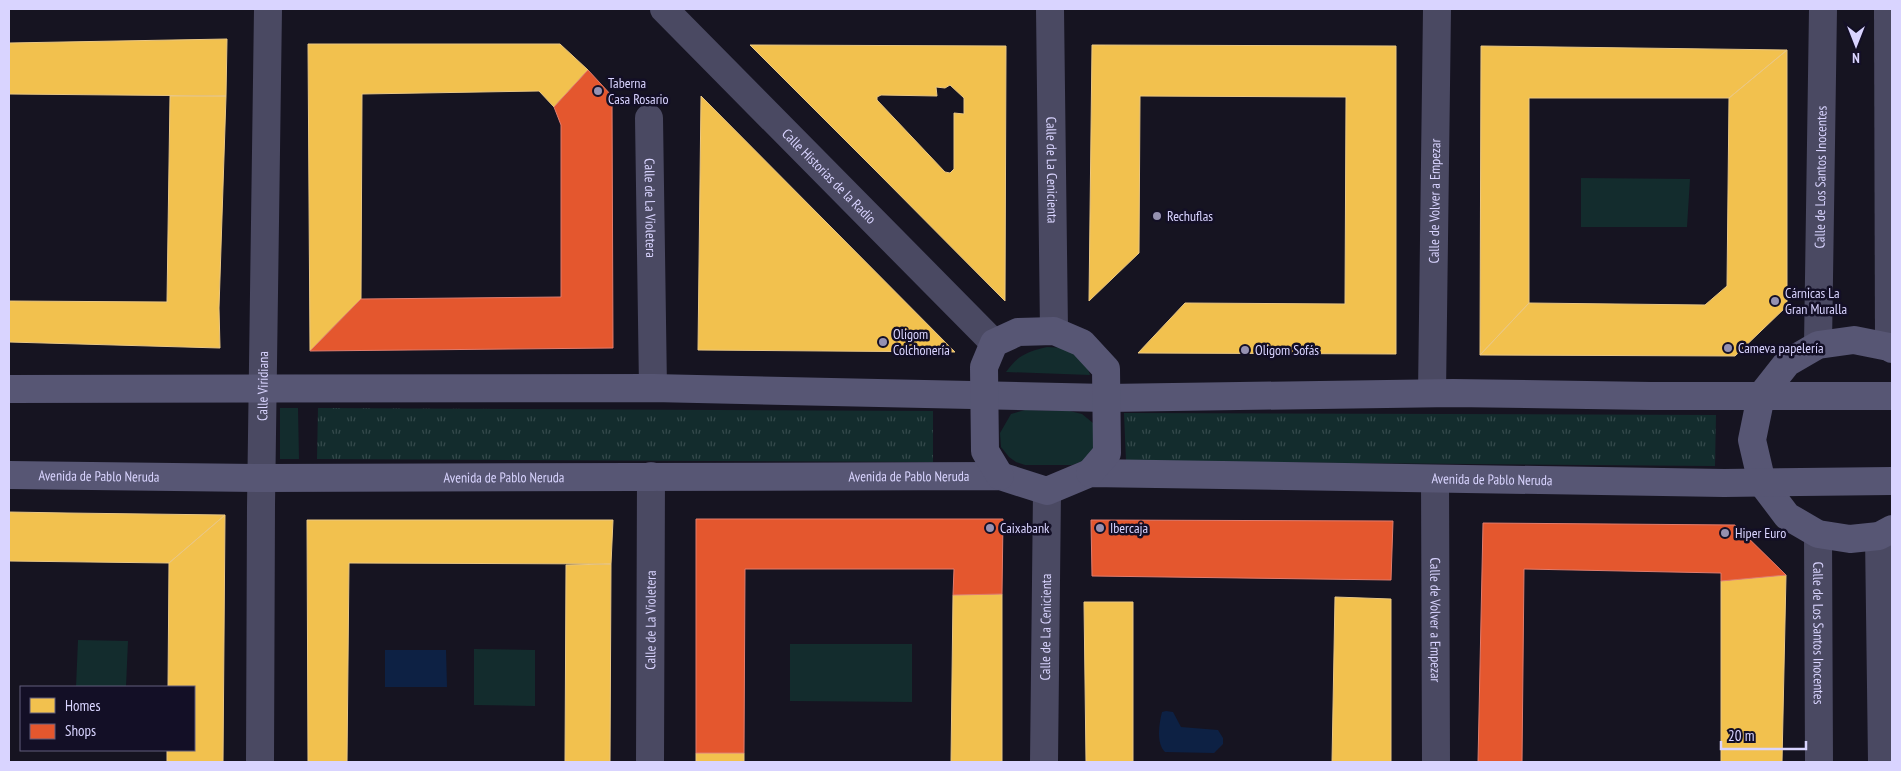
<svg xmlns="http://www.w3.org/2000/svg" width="1901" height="771" font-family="'PT Sans Narrow',sans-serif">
	<defs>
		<pattern id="park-tufts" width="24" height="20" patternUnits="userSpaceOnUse" patternTransform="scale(1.25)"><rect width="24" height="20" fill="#132c2d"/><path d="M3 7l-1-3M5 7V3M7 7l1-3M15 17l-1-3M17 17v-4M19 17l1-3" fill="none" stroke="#354a4c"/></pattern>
	</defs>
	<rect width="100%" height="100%" fill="#161421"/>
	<path fill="#132c2d" d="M1581,178L1690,179L1687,227H1581Z
		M1047,347L1066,348L1086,363L1090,375L1006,372C1018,355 1027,352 1047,347Z
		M280,408H298L299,459H280Z
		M1025,410L1070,411L1082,414L1093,423L1094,450L1086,460L1072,465H1025L1016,462L1009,457L1001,447L1000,433L1011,414Z
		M78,640L128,641L126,687H76Z
		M790,644H912V702L790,701Z
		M474,649L535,650V706L474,705Z"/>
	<path fill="url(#park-tufts)" d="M318,408L933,411V462L317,459Z
		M1124,413L1716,415L1715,466L1126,461Z"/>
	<path fill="#0d2144" d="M385,650H446L447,687H385Z
		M1166,711L1173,712L1181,727L1218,730L1223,738V744L1214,753L1165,752C1156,743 1159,724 1162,712Z"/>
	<path fill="#f2c14e" stroke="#eac783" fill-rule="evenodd" d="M227,39L226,96L9,94V43Z
		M308,44H560L588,70L554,107L539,91L362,94L361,299L310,351Z
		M750,45L1006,46L1005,301L875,170ZM950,85L964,98V114L954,113V169L950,173L945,172L877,100V97L881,95L937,96L936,87L945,88Z
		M1092,45L1396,46V354L1138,353L1185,303L1345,304L1346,97L1140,96L1139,253L1089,301Z
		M1481,46L1787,50L1729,98H1529V303L1480,355Z
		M1787,50V306L1735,356L1480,355L1529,303L1705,305L1727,286L1729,98Z
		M170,96H226L219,308L220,348L9,342V301L167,302Z
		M701,96L955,352L698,350Z
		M9,512L67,513L225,515L169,563L9,561Z
		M225,515L223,762H167V750H194V687H168L169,563Z
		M307,520H613L611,564L349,563L347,762H308Z
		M611,564L610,762H565L566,565Z
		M1786,575L1782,762H1721V581Z
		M1002,594V762H951L953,595Z
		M1335,597L1391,599V762H1332Z
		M1084,602H1133V762H1086Z
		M696,753H744V762H696Z"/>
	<path fill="#e4572e" stroke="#e17c6d" d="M588,70L612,96L613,348L310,351L361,299L561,297V125L554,107Z
		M696,519H1003L1002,594L953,595L954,569H745L744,753H696Z
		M1091,520L1393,521L1391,580L1092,576Z
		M1483,523L1735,525L1786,575L1721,581V573L1524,569L1522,762H1478Z"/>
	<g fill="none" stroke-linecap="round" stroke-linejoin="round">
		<g stroke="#4a4962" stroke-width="28">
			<path id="s1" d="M664,9L994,343"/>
			<path id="s2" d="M1050,9L1054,331"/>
			<path d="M1888,9L1889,347"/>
			<path id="s3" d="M649,118L653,388"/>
			<path id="s4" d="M1818,345L1823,9"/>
			<path id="s5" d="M1432,393L1437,9"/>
			<path id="s6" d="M1435,479L1436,762"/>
			<path id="s7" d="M1818,534L1819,762"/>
			<path d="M1879,536L1882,762"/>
			<path id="s8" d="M260,762L261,506L268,9"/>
			<path id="s9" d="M650,762L651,476"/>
			<path id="s10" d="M1044,762L1047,491"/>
		</g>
		<g stroke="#575674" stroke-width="28">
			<path d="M1892,349L1889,347L1854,340L1818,345L1787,363L1761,396L1752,440L1762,483L1787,516L1818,534L1850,539L1879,536L1892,529"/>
			<path d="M9,389L653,388L1107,398L1453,393L1651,396H1892"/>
			<path id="s11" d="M9,475L262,478L1000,476L1047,491L1090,473L1724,483L1892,481"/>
			<path d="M1000,476L985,451L984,367L994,343L1018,332L1054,331L1082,343L1106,369L1107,453L1090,473"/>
		</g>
	</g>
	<g fill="#9591b1" stroke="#130f26" stroke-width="2">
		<circle cx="598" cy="91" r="5"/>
		<circle cx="1157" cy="216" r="5"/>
		<circle cx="1775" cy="301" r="5"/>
		<circle cx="883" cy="342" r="5"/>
		<circle cx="1728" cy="348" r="5"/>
		<circle cx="1245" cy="350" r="5"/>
		<circle cx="990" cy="528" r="5"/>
		<circle cx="1100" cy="528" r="5"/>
		<circle cx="1725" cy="533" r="5"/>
	</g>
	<g text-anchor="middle" stroke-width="5" stroke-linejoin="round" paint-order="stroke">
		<g font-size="14" fill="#d9d4ff" stroke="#130f26" text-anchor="start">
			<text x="608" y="88">Taberna<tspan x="608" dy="16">Casa Rosario</tspan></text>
			<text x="1167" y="221">Rechuflas</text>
			<text x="1785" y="298">Cárnicas La<tspan x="1785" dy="16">Gran Muralla</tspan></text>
			<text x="893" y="339">Oligom<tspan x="893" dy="16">Colchonería</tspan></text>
			<text x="1738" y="353">Cameva papelería</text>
			<text x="1255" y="355">Oligom Sofás</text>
			<text x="1000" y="533">Caixabank</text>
			<text x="1110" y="533">Ibercaja</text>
			<text x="1735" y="538">Hiper Euro</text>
		</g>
		<g font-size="14" fill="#d9d4ff" stroke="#130f26">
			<text dy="5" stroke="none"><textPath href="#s2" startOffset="161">Calle de La Cenicienta</textPath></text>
			<text dy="5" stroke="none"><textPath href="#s1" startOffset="235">Calle Historias de la Radio</textPath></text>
			<text dy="5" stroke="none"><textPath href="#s4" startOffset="168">Calle de Los Santos Inocentes</textPath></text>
			<text dy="5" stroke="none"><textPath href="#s5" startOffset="192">Calle de Volver a Empezar</textPath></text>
			<text dy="5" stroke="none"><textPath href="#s3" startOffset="90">Calle de La Violetera</textPath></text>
			<text dy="5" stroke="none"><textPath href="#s8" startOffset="376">Calle Viridiana</textPath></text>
			<text dy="5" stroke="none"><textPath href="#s11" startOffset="90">Avenida de Pablo Neruda</textPath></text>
			<text dy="5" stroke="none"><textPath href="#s11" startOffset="900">Avenida de Pablo Neruda</textPath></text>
			<text dy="5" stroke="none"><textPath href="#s11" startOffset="495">Avenida de Pablo Neruda</textPath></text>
			<text dy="5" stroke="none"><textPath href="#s11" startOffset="1489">Avenida de Pablo Neruda</textPath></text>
			<text dy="5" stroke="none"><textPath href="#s9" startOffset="142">Calle de La Violetera</textPath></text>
			<text dy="5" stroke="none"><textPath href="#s6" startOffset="141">Calle de Volver a Empezar</textPath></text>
			<text dy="5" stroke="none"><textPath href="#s10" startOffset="135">Calle de La Cenicienta</textPath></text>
			<text dy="5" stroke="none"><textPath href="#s7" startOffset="99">Calle de Los Santos Inocentes</textPath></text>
		</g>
	</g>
	<rect width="1901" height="771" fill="none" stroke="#d9d4ff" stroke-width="20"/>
	<rect x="20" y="686" width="175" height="65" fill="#130f26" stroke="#625e7d"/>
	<rect x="30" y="698" width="25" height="15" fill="#f2c14e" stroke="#625e7d"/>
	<text x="65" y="711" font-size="15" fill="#d9d4ff">Homes</text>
	<rect x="30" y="724" width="25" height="15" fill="#e4572e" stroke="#625e7d"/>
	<text x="65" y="736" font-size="15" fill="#d9d4ff">Shops</text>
	<g transform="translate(1856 45) rotate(180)" stroke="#130f26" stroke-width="4" paint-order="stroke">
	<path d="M0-4L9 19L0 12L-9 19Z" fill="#d9d4ff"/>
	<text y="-8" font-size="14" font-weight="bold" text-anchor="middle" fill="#d9d4ff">N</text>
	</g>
	<path d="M1721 741v8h85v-8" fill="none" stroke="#d9d4ff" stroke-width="2.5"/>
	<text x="1728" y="741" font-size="15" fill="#d9d4ff" stroke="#130f26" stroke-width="4" paint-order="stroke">20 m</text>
</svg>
